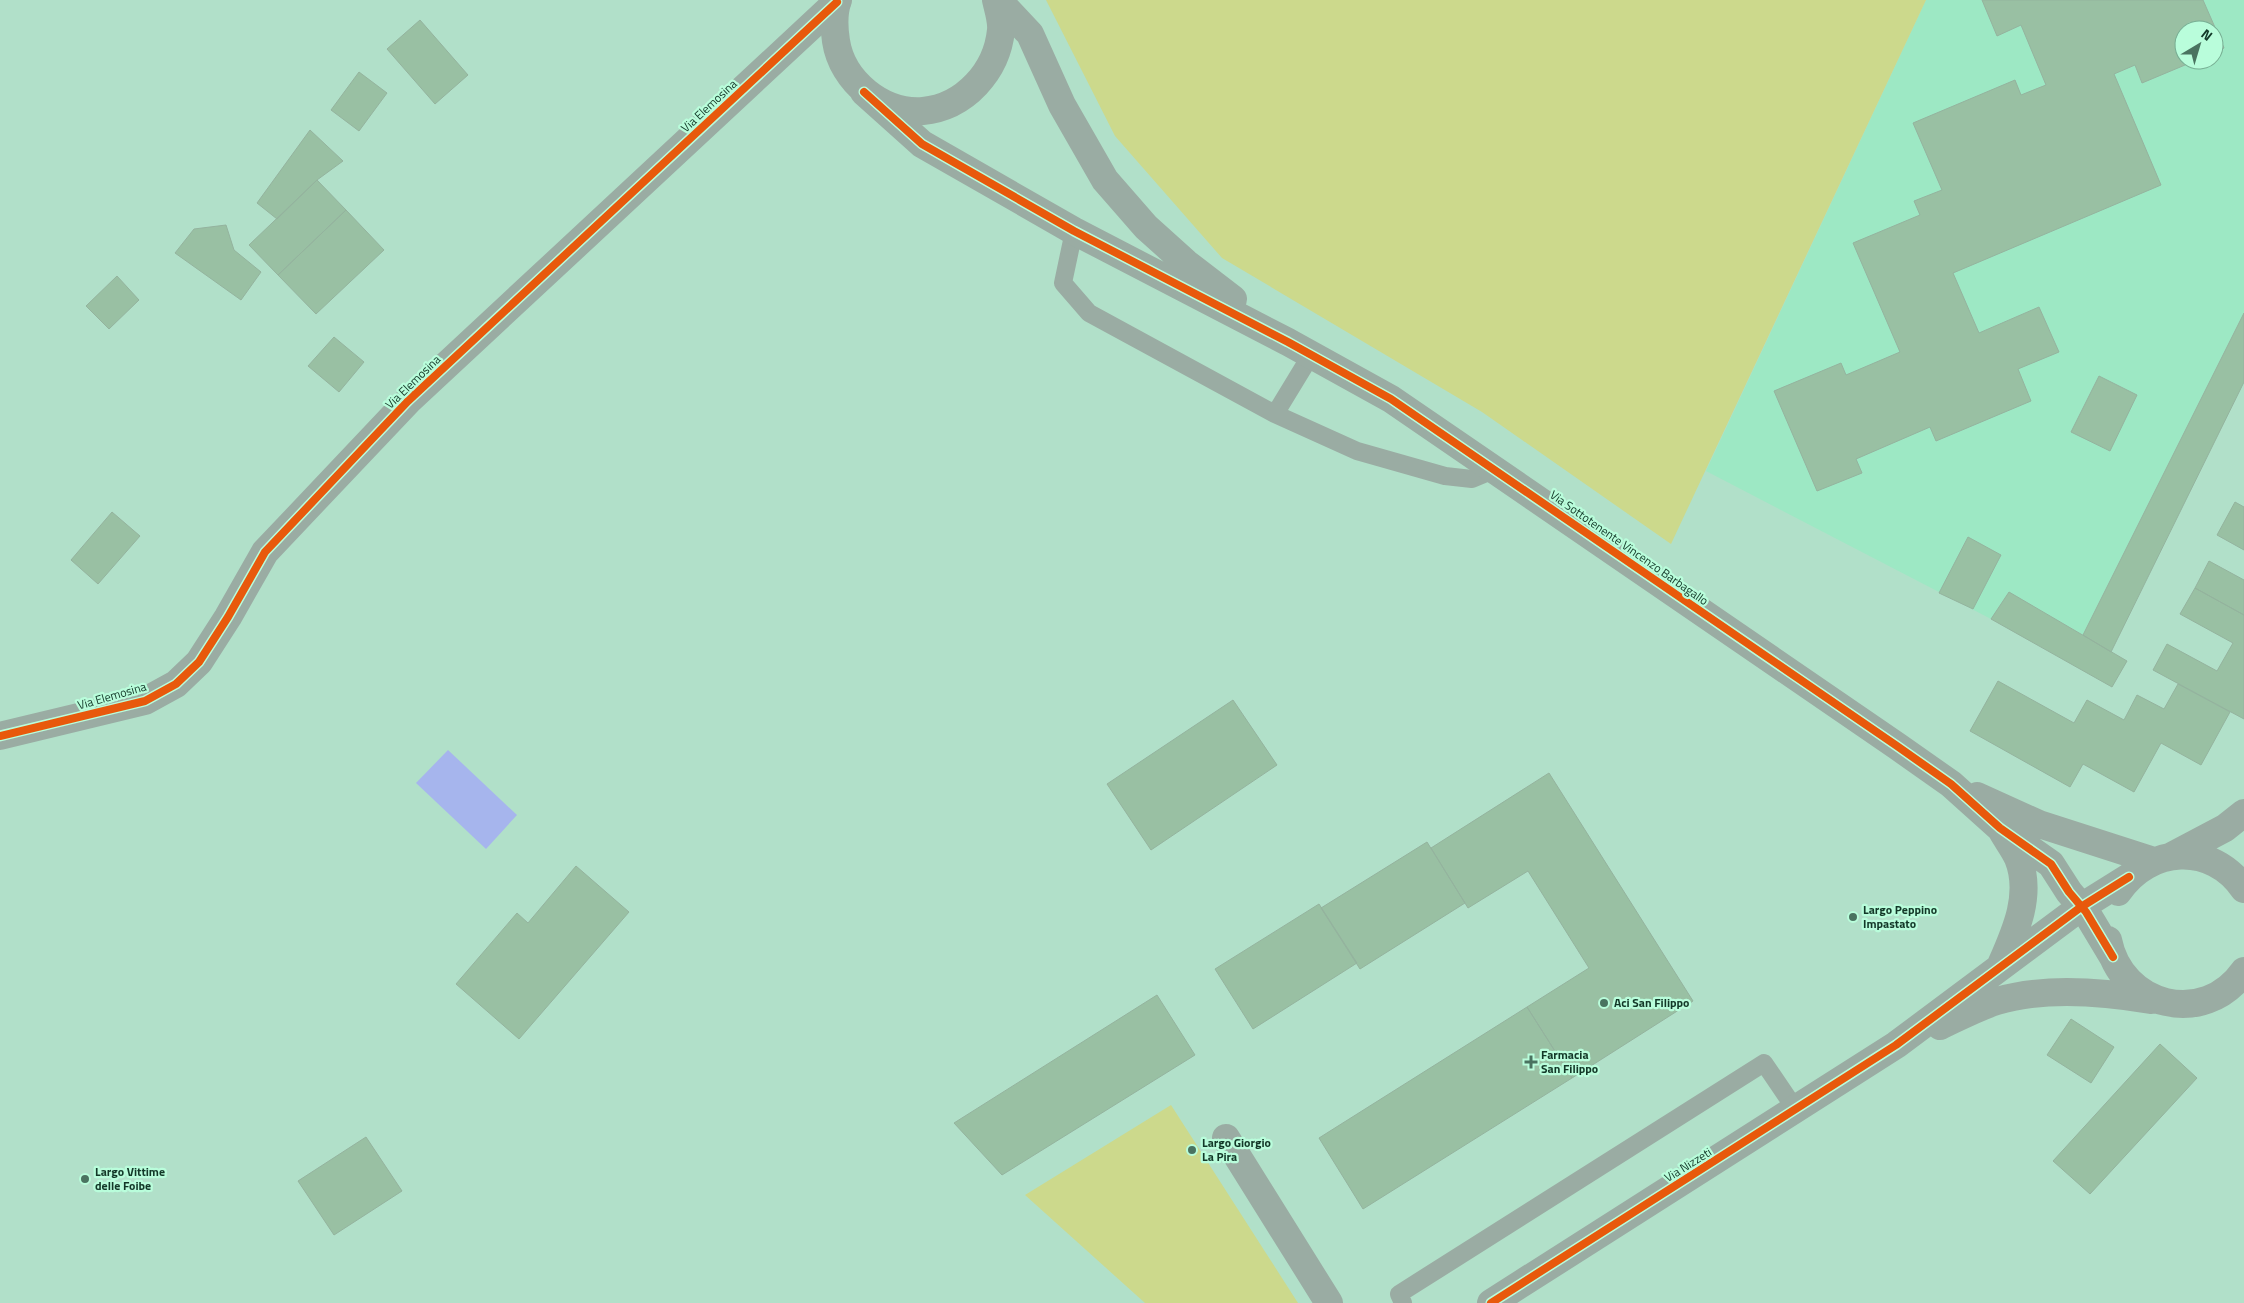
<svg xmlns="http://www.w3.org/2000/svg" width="2244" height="1303" font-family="'Titillium Web',sans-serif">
	<rect width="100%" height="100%" fill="#b1e0c9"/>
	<path fill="#9de8c4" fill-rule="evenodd" d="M1926,0H2244V313L2083,635L2009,593L1991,619L1706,471ZM2184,30H2214V60H2184Z"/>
	<path fill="#ccd98c" d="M1046,0H1926L1671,544L1482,412L1222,258L1115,136Z
		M1171,1105L1298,1303H1145L1025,1195Z"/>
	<path fill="#a6b5ed" d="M448,750L517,815L486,849L416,783Z"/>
	<path fill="#99c0a3" stroke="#94b39e" d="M1982,0H2203L2224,48L2214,53V30H2184V60H2197L2142,83L2135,65L2114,74L2161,185L1953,273L1979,333L2039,307L2059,352L2018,369L2031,401L1936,441L1930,427L1856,459L1862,473L1817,491L1774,391L1841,363L1846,375L1900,352L1853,243L1920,215L1914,201L1942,190L1913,123L2015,80L2021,95L2046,85L2021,25L1997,36Z
		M420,20L468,75L435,104L387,49Z
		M359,72L387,93L359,131L331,110Z
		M310,130L343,161L317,180L277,219L257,203Z
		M317,180L346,210L278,275L249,245Z
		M346,210L384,250L316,314L278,275Z
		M226,225L234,250L261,272L241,300L175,253L194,229Z
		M117,276L139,300L109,329L86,306Z
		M2244,313V382L2111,652L2083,635Z
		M334,337L364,362L339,392L308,366Z
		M2099,376L2137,395L2110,451L2071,432Z
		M2235,502L2244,507V550L2217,535Z
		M112,512L140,536L98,584L71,560Z
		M1968,537L2001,555L1973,609L1939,593Z
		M2209,561L2244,580V615L2195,588Z
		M2195,588L2244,615V719L2153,670L2167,644L2217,671L2233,643L2180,614Z
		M2009,592L2127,661L2112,687L1991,619Z
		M1998,681L2074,723L2087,700L2124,720L2137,695L2164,709L2178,684L2230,712L2201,765L2161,743L2134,792L2083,764L2070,787L1970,731Z
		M1233,700L1277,765L1151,850L1107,784Z
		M1549,773L1693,1001L1572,1078L1527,1007L1589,968L1528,871L1468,908L1431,848Z
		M1427,842L1465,903L1360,969L1321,908Z
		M576,866L629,912L519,1039L456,984L517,913L528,923Z
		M1319,904L1357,963L1253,1029L1215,969Z
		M1157,995L1195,1055L1002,1175L954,1123Z
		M1527,1007L1572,1078L1363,1209L1319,1138Z
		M2071,1019L2114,1047L2091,1083L2047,1055Z
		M2160,1044L2197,1078L2090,1194L2053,1161Z
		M366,1137L402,1191L334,1235L298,1181Z"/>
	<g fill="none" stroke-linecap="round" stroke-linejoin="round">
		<path stroke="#9aaca3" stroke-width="18" d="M1074,231L1063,283L1089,313L1275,414L1357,451L1445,476L1472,479L1496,469
			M1275,414L1311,355
			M1403,1303L1399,1294L1764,1063L1796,1110"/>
		<path stroke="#9aaca3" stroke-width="28" d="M0,736L145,701L176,684L199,662L228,617L265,552L408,401L837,2
			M1226,1138L1329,1303"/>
		<path stroke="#9aaca3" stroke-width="28" d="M838,0C833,13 834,28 836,41C842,81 882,114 923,111C965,107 997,71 1001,30C1002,21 998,9 996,0
			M998,0L1030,34L1062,105L1105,180L1146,227L1186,263L1233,299
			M864,92L922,144L1074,231L1288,342L1391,399L1897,746L1951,784L2000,828L2051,864L2069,892L2086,912L2113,957
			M1977,796L2039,824L2154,861
			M2172,856L2225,828L2244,813
			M2118,892C2149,846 2212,842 2244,889
			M2108,940C2121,1007 2204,1028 2244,971
			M2000,967C2015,933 2033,895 2018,858C2014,849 2007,840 2002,831
			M1940,1026C1959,1017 1978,1007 1997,1001C2044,987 2104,992 2151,1000
			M1491,1303L1896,1045L2081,907L2129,877"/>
		<defs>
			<path id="cycleway" d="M864,92L922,144L1074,231L1288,342L1391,399L1897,746L1951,784L2000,828L2051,864L2069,892L2086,912L2113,957
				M0,736L145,701L176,684L199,662L228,617L265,552L408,401L837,2
				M1491,1303L1896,1045L2081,907L2129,877"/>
		</defs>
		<use href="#cycleway" stroke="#b9fddb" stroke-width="11"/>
		<use href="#cycleway" stroke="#e8590c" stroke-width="8"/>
	</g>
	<g fill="#4a7360" stroke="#b9fddb" stroke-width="2">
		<circle cx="1853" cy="917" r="5"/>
		<circle cx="1604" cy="1003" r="5"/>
		<path d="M1528.5 1054.5h5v5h5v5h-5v5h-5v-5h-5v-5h5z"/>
		<circle cx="1192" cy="1150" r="5"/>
		<circle cx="85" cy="1179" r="5"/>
	</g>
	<g text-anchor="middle" stroke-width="4.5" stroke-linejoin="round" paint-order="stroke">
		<g font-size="12" fill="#133828" stroke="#b9fddb">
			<text transform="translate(709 106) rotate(-43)" y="4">Via Elemosina</text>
			<text transform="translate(413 382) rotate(-44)" y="4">Via Elemosina</text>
			<text transform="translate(1629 548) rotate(35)" y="4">Via Sottotenente Vincenzo Barbagallo</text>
			<text transform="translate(112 696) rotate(-16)" y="4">Via Elemosina</text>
			<text transform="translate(1688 1165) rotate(-32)" y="4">Via Nizzeti</text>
		</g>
		<g font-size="12" font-weight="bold" fill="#133828" stroke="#b9fddb" text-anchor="start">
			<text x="1863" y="914">Largo Peppino<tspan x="1863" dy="14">Impastato</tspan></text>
			<text x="1614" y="1007">Aci San Filippo</text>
			<text x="1541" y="1059">Farmacia<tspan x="1541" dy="14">San Filippo</tspan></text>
			<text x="1202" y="1147">Largo Giorgio<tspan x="1202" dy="14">La Pira</tspan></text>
			<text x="95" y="1176">Largo Vittime<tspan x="95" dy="14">delle Foibe</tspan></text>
		</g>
	</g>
	<g transform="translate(2199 45) rotate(38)"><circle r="24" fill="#b9fddb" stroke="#77ae93"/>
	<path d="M0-4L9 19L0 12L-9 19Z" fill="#4a7360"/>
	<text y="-8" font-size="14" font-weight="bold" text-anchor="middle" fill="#133828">N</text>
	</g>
</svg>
